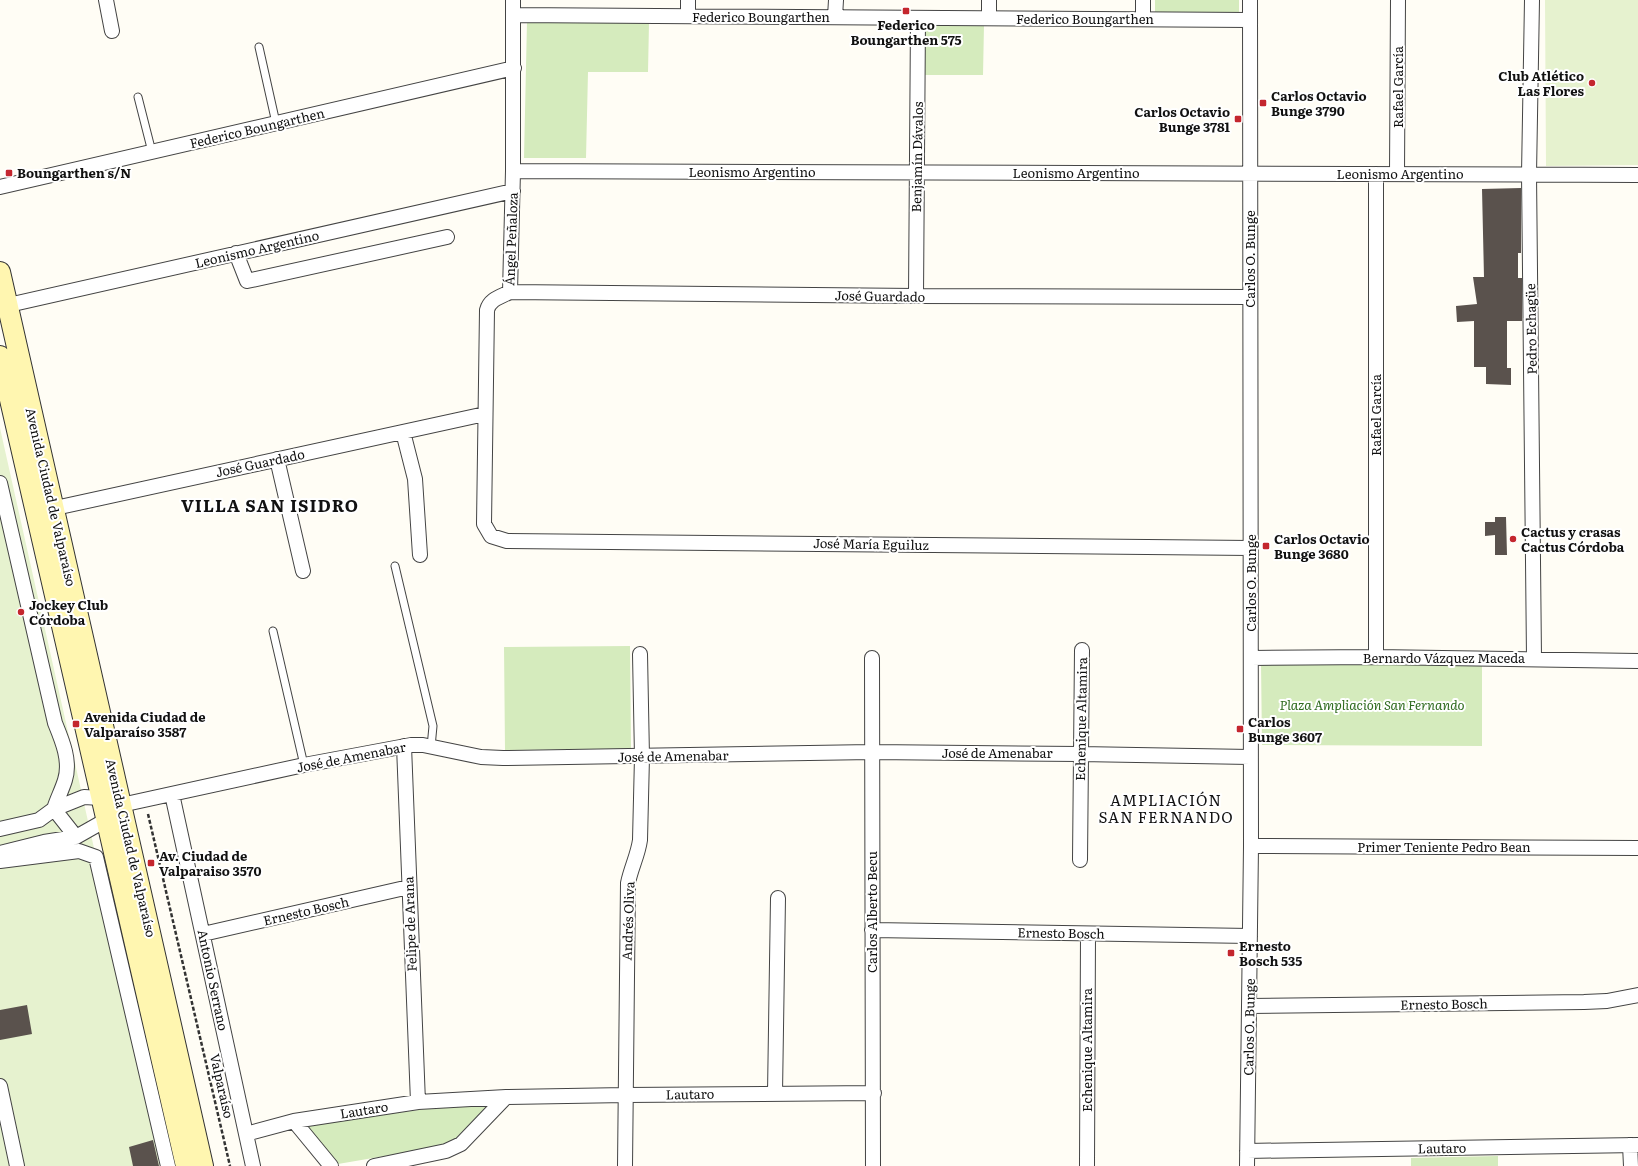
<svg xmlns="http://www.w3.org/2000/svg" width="1638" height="1166" font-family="Literata,serif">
	<rect width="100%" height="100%" fill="#fffdf5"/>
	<path fill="#d5ebbd" d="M1155,0H1239V12H1155Z
		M527,21L649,23L648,72H588L586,158H524Z
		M924,24L984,25L983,75H923Z
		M630,646L631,749L505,750L504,647Z
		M1261,663L1482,664V746L1262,745Z
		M493,1100L449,1145L338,1164L307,1125Z
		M1498,1156V1166H1411V1158Z"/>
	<path fill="#e6f2cf" d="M1545,0H1638V165L1546,166Z
		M0,428L96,857L168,1166H0Z"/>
	<path fill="#5a524d" d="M1521,188V253H1518V278H1522V321H1507V368H1511V385L1486,384V367H1474V321L1457,322L1456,306L1477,304L1473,277H1484L1482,189Z
		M1495,517H1506L1507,555H1495V535L1485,536V522H1495Z
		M27,1005L32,1034L0,1040V1010Z
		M153,1140L159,1166H133L129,1147Z"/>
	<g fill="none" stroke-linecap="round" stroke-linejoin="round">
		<defs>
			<path id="service" d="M259,47L276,123
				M138,97L152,152
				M395,566L433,726L431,747
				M273,631L304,765"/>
			<path id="minor" d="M106,0L112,31
				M688,0V16
				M1143,0V19
				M1532,0L1529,174L1534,658
				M513,15L1250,20
				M835,17L836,0
				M989,18V0
				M513,171L1638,175
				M1397,173L1398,0
				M1376,174V657
				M0,187L514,68
				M236,253L247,281L447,237
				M510,292L513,171V0
				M916,296L918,18
				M1250,297L916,296L510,292C500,297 490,299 487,310L484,524L491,536L507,541L1251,548
				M0,307L513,191
				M403,432L415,479L420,555
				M277,459L303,571
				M0,483L55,723C62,740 71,761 65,780C62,790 57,799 54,809
				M46,510L485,414
				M872,658L873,1166
				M1251,658L1376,657L1638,661
				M404,746L418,1102
				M172,794L253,1166
				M112,807L304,765L411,745H423L481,757L503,758L872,752L1080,754L1250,757
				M54,809L76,837
				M0,829L39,820L54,809L84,797L101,798
				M1251,846L1638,848
				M0,853L44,842L76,837L106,820
				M1080,860L1082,650
				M0,861L79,851L96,857L168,1166
				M872,930L1250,936
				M203,934L409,887
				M1250,1006L1584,1002L1607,1001L1638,995
				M0,1086L17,1166
				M775,1093L778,898
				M294,1121L331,1166
				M246,1134L294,1121L418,1102L506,1097L626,1095L874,1093
				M1630,1145L1631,1166
				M1247,1151L1638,1145
				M374,1166L446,1151L461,1144L506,1097
				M625,1166L628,883C631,868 638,855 640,840L642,757L640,654
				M1087,1166L1088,934
				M1247,1166L1251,846L1250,0"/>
			<path id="secondary" d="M0,272L203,1166
				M0,356L186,1166"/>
		</defs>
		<use href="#service" stroke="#444" stroke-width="9"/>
		<use href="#minor" stroke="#444" stroke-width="16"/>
		<use href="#secondary" stroke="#333" stroke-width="22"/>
		<path stroke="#333" stroke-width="2.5" stroke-dasharray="4 2" stroke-linecap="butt" d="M148,814L230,1166"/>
		<use href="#service" stroke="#fff" stroke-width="7"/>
		<use href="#minor" stroke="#fff" stroke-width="14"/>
		<use href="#secondary" stroke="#fff6b0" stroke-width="20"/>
	</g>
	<g fill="#c4262e" stroke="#fff" stroke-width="1.5">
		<rect x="902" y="7" width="8" height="8" rx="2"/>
		<circle cx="1592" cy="83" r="4"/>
		<rect x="1259" y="99" width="8" height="8" rx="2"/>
		<rect x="1234" y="115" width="8" height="8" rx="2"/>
		<rect x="5" y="169" width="8" height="8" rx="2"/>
		<circle cx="1513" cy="539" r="4"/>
		<rect x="1262" y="542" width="8" height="8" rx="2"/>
		<circle cx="21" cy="612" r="4"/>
		<rect x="72" y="720" width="8" height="8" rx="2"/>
		<rect x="1236" y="725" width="8" height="8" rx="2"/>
		<rect x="147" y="859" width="8" height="8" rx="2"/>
		<rect x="1227" y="949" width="8" height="8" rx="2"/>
	</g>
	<g text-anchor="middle" stroke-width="4" stroke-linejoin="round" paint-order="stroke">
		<g font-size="13" fill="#111" stroke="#fff">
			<text x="761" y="22">Federico Boungarthen</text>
			<text x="1085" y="24">Federico Boungarthen</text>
			<text transform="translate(1398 87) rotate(-90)" y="5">Rafael García</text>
			<text transform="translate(257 128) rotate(-13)" y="5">Federico Boungarthen</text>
			<text transform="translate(917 157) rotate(-89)" y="5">Benjamín Dávalos</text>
			<text x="752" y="177">Leonismo Argentino</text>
			<text x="1076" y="178">Leonismo Argentino</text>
			<text x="1400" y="179">Leonismo Argentino</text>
			<text transform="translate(511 239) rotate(-88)" y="5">Ángel Peñaloza</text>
			<text transform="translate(257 249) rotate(-13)" y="5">Leonismo Argentino</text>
			<text transform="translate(1250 259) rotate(-90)" y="5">Carlos O. Bunge</text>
			<text transform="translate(880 296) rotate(1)" y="5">José Guardado</text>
			<text transform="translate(1531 329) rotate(-91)" y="5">Pedro Echagüe</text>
			<text transform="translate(1376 415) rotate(-90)" y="5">Rafael García</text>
			<text transform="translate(260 463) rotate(-12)" y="5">José Guardado</text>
			<text transform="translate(51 497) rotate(77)" y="5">Avenida Ciudad de Valparaíso</text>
			<text transform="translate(871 544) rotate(1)" y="5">José María Eguiluz</text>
			<text transform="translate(1251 583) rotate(-90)" y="5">Carlos O. Bunge</text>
			<text x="1444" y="663">Bernardo Vázquez Maceda</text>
			<text transform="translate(1081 719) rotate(-89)" y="5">Echenique Altamira</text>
			<text x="997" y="758">José de Amenabar</text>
			<text transform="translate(673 756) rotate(-1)" y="5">José de Amenabar</text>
			<text transform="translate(351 757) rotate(-11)" y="5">José de Amenabar</text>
			<text x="1444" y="852">Primer Teniente Pedro Bean</text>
			<text transform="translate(131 848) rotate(77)" y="5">Avenida Ciudad de Valparaíso</text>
			<text transform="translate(306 911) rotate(-13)" y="5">Ernesto Bosch</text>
			<text transform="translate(872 912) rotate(-90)" y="5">Carlos Alberto Becu</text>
			<text transform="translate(628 921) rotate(-88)" y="5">Andrés Oliva</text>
			<text transform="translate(410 924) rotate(-92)" y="5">Felipe de Arana</text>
			<text transform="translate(1061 933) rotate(1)" y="5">Ernesto Bosch</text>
			<text transform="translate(213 980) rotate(78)" y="5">Antonio Serrano</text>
			<text transform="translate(1444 1004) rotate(-1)" y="5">Ernesto Bosch</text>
			<text transform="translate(1249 1027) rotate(-89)" y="5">Carlos O. Bunge</text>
			<text transform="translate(1087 1050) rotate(-90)" y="5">Echenique Altamira</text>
			<text transform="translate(222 1086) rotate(77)" y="5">Valparaíso</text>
			<text transform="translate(690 1094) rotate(-1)" y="5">Lautaro</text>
			<text transform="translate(364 1110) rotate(-9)" y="5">Lautaro</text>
			<text transform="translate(1442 1148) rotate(-1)" y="5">Lautaro</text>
		</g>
		<g font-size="13" font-weight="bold" fill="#111" stroke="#fff" text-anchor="start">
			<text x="906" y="30" text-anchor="middle">Federico<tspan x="906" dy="15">Boungarthen 575</tspan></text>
			<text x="1584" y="81" text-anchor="end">Club Atlético<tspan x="1584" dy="15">Las Flores</tspan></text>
			<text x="1271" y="101">Carlos Octavio<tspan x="1271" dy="15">Bunge 3790</tspan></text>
			<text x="1230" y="117" text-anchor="end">Carlos Octavio<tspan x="1230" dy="15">Bunge 3781</tspan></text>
			<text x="17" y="178">Boungarthen s/N</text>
			<text x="1521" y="537">Cactus y crasas<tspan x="1521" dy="15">Cactus Córdoba</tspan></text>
			<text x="1274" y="544">Carlos Octavio<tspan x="1274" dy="15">Bunge 3680</tspan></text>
			<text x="29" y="610">Jockey Club<tspan x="29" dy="15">Córdoba</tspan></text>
			<text x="84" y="722">Avenida Ciudad de<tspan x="84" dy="15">Valparaíso 3587</tspan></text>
			<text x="1248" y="727">Carlos<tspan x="1248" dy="15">Bunge 3607</tspan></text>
			<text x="159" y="861">Av. Ciudad de<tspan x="159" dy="15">Valparaiso 3570</tspan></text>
			<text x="1239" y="951">Ernesto<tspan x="1239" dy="15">Bosch 535</tspan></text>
		</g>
		<g font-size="13" font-style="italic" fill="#2f6b1f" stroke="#fff">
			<text x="1372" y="710">Plaza Ampliación San Fernando</text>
		</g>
		<g font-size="15" letter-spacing="1" fill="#111" stroke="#fff">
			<text x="1166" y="806">AMPLIACIÓN<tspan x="1166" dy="17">SAN FERNANDO</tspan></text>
		</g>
		<g font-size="17" font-weight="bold" letter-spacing="1" fill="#111" stroke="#fff">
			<text x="270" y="512">VILLA SAN ISIDRO</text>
		</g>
	</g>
</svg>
